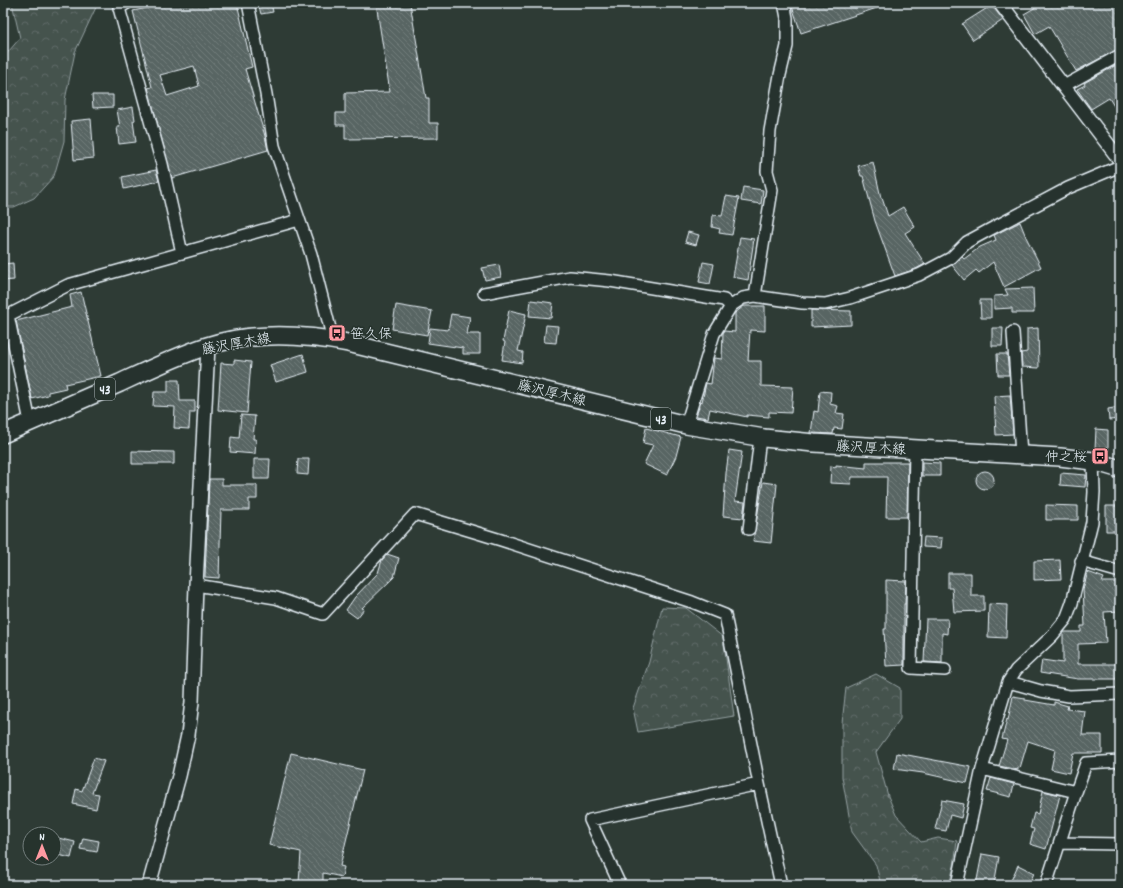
<svg xmlns="http://www.w3.org/2000/svg" width="1123" height="888" font-family="Dekko,'Klee One',sans-serif">
	<defs>
		<pattern id="forest-crowns" width="20" height="18" patternUnits="userSpaceOnUse"><rect width="20" height="18" fill="#45524e"/><path d="M2 6a3 3 0 1 1 6 0M12 15a3 3 0 1 1 6 0" fill="none" stroke="#606b68"/></pattern>
		<pattern id="building-back-hatch" width="6" height="6" patternUnits="userSpaceOnUse"><rect width="6" height="6" fill="#596563"/><path d="M-1 5l2 2M0 0l6 6M5-1l2 2" fill="none" stroke="#717c7a"/></pattern>
	</defs>
	<rect width="100%" height="100%" fill="#2e3b35"/>
	<filter id="ink" filterUnits="userSpaceOnUse"><feTurbulence type="fractalNoise" baseFrequency=".025" numOctaves="2"/><feDisplacementMap in="SourceGraphic" scale="8" xChannelSelector="R" yChannelSelector="G"/><feConvolveMatrix kernelMatrix="1 2 1 2 8 2 1 2 1" color-interpolation-filters="sRGB"/></filter>
	<g filter="url(#ink)">
		<path fill="url(#forest-crowns)" stroke="#96a2a3" d="M12,3H98L75,52L65,100L64,141L54,176L34,198L14,207H3V58L20,38Z
			M662,607L686,608L723,637L734,716L638,732L633,708L649,662Z
			M876,674L900,688V719L876,752L888,796L896,815L921,842L938,838L957,841L954,866L949,885H881L876,865L852,832L842,777V723L846,688Z"/>
		<path fill="url(#building-back-hatch)" stroke="#e8f1f8" fill-rule="evenodd" d="M171,3H237L252,67L245,69L265,136L268,150L172,178L148,88L152,87L133,11ZM194,66L199,86L167,96L160,75Z
			M258,3H271L273,12L261,14Z
			M376,3H410L426,98H429V123H438V138L345,139V125H336V113H345V93L390,92Z
			M791,3H885L886,5L801,33Z
			M1043,3H1120V48L1076,71L1049,26L1035,34L1024,14Z
			M992,5L1003,20L973,40L962,24Z
			M1120,63V116L1109,98L1091,109L1077,89L1085,85L1084,83Z
			M92,95H113V107L93,108Z
			M133,107L135,120L133,121L136,142L119,144L117,127H120L117,110Z
			M91,119L94,158L74,160L71,121Z
			M873,162L881,198H882L888,216L903,207L915,227L905,233L925,264L916,269L895,276L875,221L863,176H861L858,166Z
			M156,170L159,181L124,189L122,177Z
			M743,187L763,190L761,204L741,201Z
			M726,196L739,198L732,235L719,233L720,229L712,227L713,215L722,216Z
			M1020,222L1026,237L1041,267L1004,287L993,262L979,273L976,270L964,280L952,265L962,257L964,259L980,247L996,240L994,235Z
			M688,232L699,235L696,245L685,242Z
			M740,237L754,239L748,280L733,277Z
			M703,262L714,264L710,284L699,282Z
			M13,263L14,280L3,281V264Z
			M499,265L501,277L485,280L482,268Z
			M1033,288L1034,313H1012V308L994,309V296L1008,295L1005,289Z
			M81,292L101,376L65,384L66,388L48,392V395L32,399L16,321L72,307L70,295Z
			M531,300L553,303L551,318L529,316Z
			M980,300H991V318H981Z
			M396,305L432,311L427,335L392,329Z
			M744,306H765V331L750,330L748,361H761V386L793,387L791,413L769,412V417L747,415V417L710,409L708,418L696,416L701,401L702,402L706,383L711,384L714,358L722,359L723,333L724,331L735,332V313Z
			M509,310L526,314L518,351L523,352L522,363L502,360L505,342L503,341Z
			M811,310L851,311V325L811,327Z
			M451,314L470,317L467,334H480V354H463V348L428,343L430,328L448,330Z
			M546,325L558,326L556,343L544,342Z
			M992,328H1003L1002,346H992Z
			M1038,328L1039,368L1022,367L1021,353L1027,352V329Z
			M303,354L308,372L276,382L270,365Z
			M997,354H1007L1009,375H998Z
			M234,360L251,362L247,413L218,410L221,363L234,364Z
			M168,380H179L180,401H195V412H190L189,429L174,428L175,407L153,406L154,392H168Z
			M820,391L831,392L830,404L838,406L836,413L844,414L842,429L834,428L833,434L811,433L814,411L818,412Z
			M1010,395L1013,434L996,435L994,396Z
			M1120,407V419L1109,420L1108,409Z
			M241,415L255,416L253,439H256L255,454L230,452L231,437L239,438Z
			M646,428L681,437L676,456L667,475L644,464L653,445L643,443Z
			M1096,429L1108,430V451L1095,450Z
			M729,450L742,452L735,501L745,502L743,518L723,516L726,473Z
			M132,451L174,452V464H132Z
			M254,459H270L269,479H254Z
			M298,459H309L308,475L297,474Z
			M866,462H908L907,517H886L887,477H852L851,484L830,483L831,466L836,467V465L866,468Z
			M922,462L940,463V476H922Z
			M976 480a9 9 0 1 1 18 0a9 9 0 1 1-18 0Z
			M1061,473L1086,475L1085,487L1060,485Z
			M209,479H222V485H257V499H249V510H221L219,578L205,577Z
			M763,482L777,484L771,543L753,541Z
			M1046,505L1078,506V520H1046Z
			M1106,506H1120V531H1106Z
			M924,537L942,538L941,548L923,547Z
			M387,554L399,558L394,577L362,608L364,609L357,618L346,610L355,597L378,573L382,560Z
			M1060,560L1061,579L1034,580V561Z
			M1088,572L1104,578L1102,582H1120V611L1104,612L1106,643L1078,644V664H1120V679H1078L1040,673L1042,660L1063,663V634L1064,632H1081V626H1085L1083,589Z
			M948,573H971V596H984V611L954,612L952,588H948Z
			M886,580L906,581L905,604H904V665L886,666L884,629H886Z
			M989,604L1007,605L1006,638L988,637Z
			M926,619H948L947,634L942,633V663L924,662Z
			M1013,696L1025,698V700L1054,705V702L1068,706L1067,709L1085,711L1082,735H1102V753H1073L1069,773L1051,769L1055,750L1028,741L1020,768L1018,767V770L999,766L1007,740L1002,739L1007,719L1008,720Z
			M291,753L363,770L340,866L344,867L342,877L323,873V885L299,883L301,852L269,845Z
			M897,753L971,767L967,783L923,773L894,769Z
			M94,758L104,761L92,793L99,794L96,809L73,804L76,789L82,791Z
			M991,778L1014,784L1011,797L987,791Z
			M1043,791L1060,795L1046,849L1030,844L1034,829L1030,828L1034,813L1038,814Z
			M942,800L964,804L961,818L950,815L946,831L935,829Z
			M54,837L75,842L71,858L54,854Z
			M83,838L99,841L97,852L80,849Z
			M982,854L999,857L994,885H976Z
			M1018,865L1034,873L1029,885H1009Z"/>
		<g fill="none" stroke-linecap="round" stroke-linejoin="round">
			<defs>
				<path id="minor" d="M127,3L119,8L162,164L182,253
					M248,3L266,94L274,146L311,254L333,340
					M1064,86L1120,55
					M484,293L570,277L610,281L724,300L731,306
					M755,296L772,190L767,171L770,131L780,75L787,46V18L784,3
					M8,315L30,422
					M3,318L68,285L299,220
					M1013,332L1021,455
					M686,425L714,334L731,306L743,298L755,296L802,303L825,304L850,298L919,275L951,258L967,242L989,230L1068,188L1120,166
					M915,449L911,668L945,670
					M749,529L760,438
					M1081,561L1120,572
					M196,585L276,598L323,614L415,514L501,540L692,602L725,615L759,784L781,885
					M1009,682L1041,691L1069,696L1120,694
					M982,769L1076,792
					M1061,843L1120,844
					M620,885L590,820L759,784
					M957,885L982,769L1008,682L1016,670L1052,636L1066,619L1072,603L1092,522L1094,492L1093,461
					M1046,885L1076,792L1086,763L1120,761"/>
				<path id="tertiary" d="M1000,3L1120,160
					M149,885L179,776L188,735L192,702L196,585L208,346"/>
				<path id="primary" d="M3,434C42,417 81,400 120,383C148,370 177,356 207,346C252,332 302,334 348,343L686,425L764,438L814,443L1060,457L1093,461L1120,469"/>
			</defs>
			<use href="#minor" stroke="#e8f1f8" stroke-width="14"/>
			<use href="#tertiary" stroke="#e8f1f8" stroke-width="16"/>
			<use href="#primary" stroke="#e8f1f8" stroke-width="20"/>
			<use href="#minor" stroke="#26332d" stroke-width="11"/>
			<use href="#tertiary" stroke="#26332d" stroke-width="13"/>
			<use href="#primary" stroke="#26332d" stroke-width="17"/>
		</g>
	</g>
	<defs>
		<symbol id="bus-square" viewBox="-11 -11 22 22"><rect x="-9" y="-9" width="18" height="18" rx="4" fill="#ff9aa2" stroke="#26332d"/><path d="M-5-6H5V4H4V6H2V4H-2V6H-4V4H-5ZM-3.5-4V0h7V-4ZM-3.5 1.2v1.5H-2V1.2ZM2 1.2v1.5H3.5V1.2Z" fill="#111"/></symbol>
	</defs>
	<g fill-rule="evenodd">
		<use href="#bus-square" x="327" y="323" width="20" height="20"/>
		<use href="#bus-square" x="1090" y="446" width="20" height="20"/>
	</g>
	<g text-anchor="middle" stroke-width="3" stroke-linejoin="round" paint-order="stroke">
		<g fill="#26332d" stroke="#aeb8bb" stroke-width="1">
			<rect x="95" y="378" width="20" height="22" rx="3"/>
			<rect x="651" y="408" width="20" height="22" rx="3"/>
		</g>
		<g font-size="13" font-weight="bold" fill="#e8f1f8">
			<text x="105" y="394">43</text>
			<text x="661" y="424">43</text>
		</g>
		<g font-size="14" fill="#e8f1f8" stroke="#26332d" text-anchor="start">
			<text x="350" y="338">笹久保</text>
			<text x="1087" y="461" text-anchor="end">仲之桜</text>
		</g>
		<g font-size="14" fill="#e8f1f8" stroke="#26332d">
			<text transform="translate(236 343) rotate(-10)" y="5">藤沢厚木線</text>
			<text transform="translate(552 392) rotate(14)" y="5">藤沢厚木線</text>
			<text transform="translate(871 447) rotate(3)" y="5">藤沢厚木線</text>
		</g>
	</g>
	<rect width="1123" height="888" fill="none" stroke="#26332d" stroke-width="16"/>
	<rect x="8" y="8" width="1107" height="872" fill="none" stroke="#e8f1f8" stroke-width="1.5" filter="url(#ink)"/>
	<g transform="translate(42 846)"><circle r="19" fill="#26332d" stroke="#747f7e"/>
	<path d="M0-3L7 15L0 10L-7 15Z" fill="#ff9aa2"/>
	<text y="-6" font-size="11" font-weight="bold" text-anchor="middle" fill="#e8f1f8">N</text>
	</g>
</svg>
